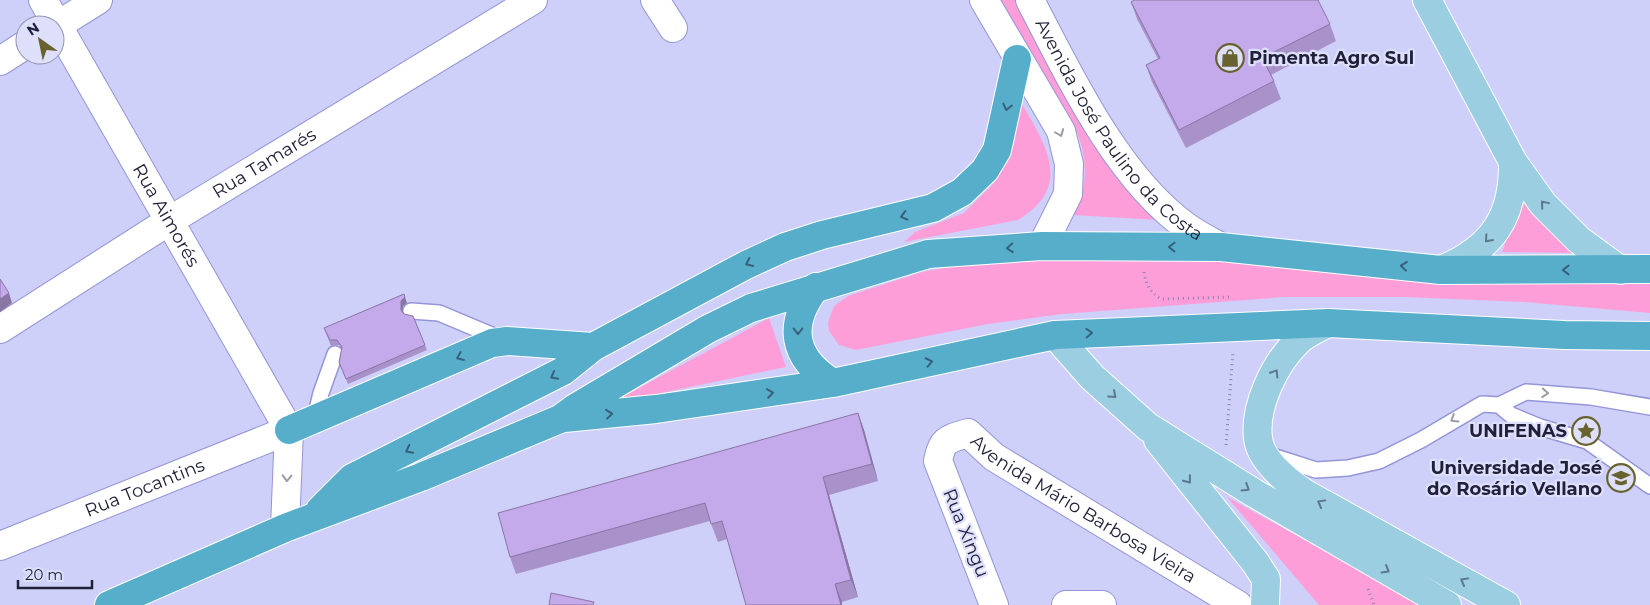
<svg xmlns="http://www.w3.org/2000/svg" width="1650" height="605" font-family="Montserrat,sans-serif">
	<rect width="100%" height="100%" fill="#ced0fa"/>
	<path fill="#fe9ed9" d="M993,0H1015L1136,198L1159,220L1073,215C1088,188 1088,160 1077,132L1021,48Z
		M1021,102C1046,146 1074,186 1018,220L904,242L915,232L964,213L994,183L1014,144Z
		M1522,197L1573,253L1502,252Z
		M1130,251L1299,270L1527,282H1650V313L1524,302L1405,297H1284L1062,314L988,324L856,350L839,345L829,331L828,322L834,306L848,296L922,272L1007,257Z
		M769,318L786,367L609,404Z
		M1227,497L1422,605H1319Z"/>
	<g fill="none" stroke-linecap="round" stroke-linejoin="round">
		<defs>
			<path id="lane" d="M411,311L439,313L501,339
				M1499,405L1511,415L1540,427L1587,441L1650,486
				M315,418L321,393L335,354
				M1266,454L1316,470L1348,468L1379,461L1421,440L1482,404L1499,405L1526,392L1591,397L1650,407"/>
			<g id="street">
				<path id="s1" d="M43,0L289,430"/>
				<path d="M655,0L673,28"/>
				<path d="M55,27L98,0"/>
				<path d="M0,61L25,45"/>
				<path id="s2" d="M0,329L169,221L533,0"/>
				<path d="M285,528L289,430"/>
				<path id="s3" d="M0,546L289,430"/>
				<path id="s4" d="M994,605L938,461C942,439 948,439 968,433L994,457L1238,605"/>
				<path d="M1066,605H1102"/>
			</g>
			<g id="secondary">
				<path d="M984,0L1061,131L1069,164L1068,194L1042,246"/>
				<path id="s5" d="M1030,0C1069,75 1117,178 1188,228C1198,235 1210,241 1221,247"/>
			</g>
			<path id="primary" d="M1427,0L1513,162L1543,204L1579,240L1620,270
				M1441,270C1492,249 1514,217 1513,162
				M1328,323C1319,328 1306,333 1298,341C1275,363 1254,406 1258,438C1260,460 1287,481 1304,493L1506,605
				M1055,335L1092,377L1148,427L1254,493L1447,605
				M1158,440L1255,562L1266,579L1265,605"/>
			<path id="highway" d="M816,287C787,324 792,358 833,383
				M564,418L656,409L833,383L1055,335L1328,323L1564,335L1650,336
				M289,430L492,343L507,341L593,347
				M320,510L352,478L563,371L593,347L746,265L785,247L822,235L933,208L962,192L985,170L997,150L1017,59
				M109,605L285,528L421,477L560,419L575,408L708,329L751,308L928,254L1042,246L1221,247L1441,270L1650,269"/>
		</defs>
		<use href="#lane" stroke="#9495d6" stroke-width="18"/>
		<use href="#street" stroke="#9495d6" stroke-width="30"/>
		<use href="#secondary" stroke="#9495d6" stroke-width="30"/>
		<use href="#primary" stroke="#fff" stroke-width="30"/>
		<use href="#highway" stroke="#fff" stroke-width="30"/>
		<path stroke="#8485a8" stroke-width="3" stroke-dasharray="1 4" stroke-linecap="butt" d="M1144,272C1146,285 1150,292 1161,299L1231,297
			M1226,445L1233,351
			M1368,589L1374,605"/>
		<use href="#lane" stroke="#fff" stroke-width="15"/>
		<use href="#street" stroke="#fff" stroke-width="28"/>
		<use href="#secondary" stroke="#fff" stroke-width="28"/>
		<use href="#primary" stroke="#9acee0" stroke-width="28"/>
		<use href="#highway" stroke="#57aecb" stroke-width="28"/>
	</g>
	<path fill="#a991ca" d="M1131,2L1330,24L1336,41L1271,75L1274,81L1281,99L1186,148L1152,82L1146,65L1158,59L1137,19Z
		M407,303L403,306V312L425,345L427,350L348,384L339,362L342,349L339,345L331,346L324,328Z
		M858,413L864,430L878,481L829,495L858,597L842,602V605H746L727,539L718,542L710,521L516,574L510,557Z"/>
	<path fill="#8976a4" d="M9,293L12,303L0,312V299Z
		M405,297L407,303L403,306L402,315L401,310V301Z
		M858,413L864,430L878,481L872,464Z
		M823,477L829,495L858,597L851,580Z
		M835,584L842,602V605H841Z"/>
	<path fill="#c4a9eb" stroke="#8976a4" d="M1134,0H1318L1330,24L1262,58L1274,81L1179,130L1146,65L1160,58L1131,2Z
		M0,279L9,293L0,299Z
		M404,294L405,297L401,301V310L404,314L413,316L425,345L346,379L339,362L342,347L337,340H330L324,328Z
		M858,413L872,464L823,477L851,580L835,584L841,605H746L722,521L711,524L705,503L510,557L498,513Z
		M551,593L594,602L593,605H549Z"/>
	<defs><path id="oneway-chevron" d="M-2-3.5L2.5 0L-2 3.5" fill="none" stroke-width="1.6" stroke-linecap="round" stroke-linejoin="round" transform="scale(1.25)"/></defs>
	<g stroke="#39607b">
		<use href="#oneway-chevron" transform="translate(1007 107) rotate(103)"/>
		<use href="#oneway-chevron" transform="translate(904 216) rotate(165)"/>
		<use href="#oneway-chevron" transform="translate(1172 247) rotate(-179)"/>
		<use href="#oneway-chevron" transform="translate(1010 248) rotate(176)"/>
		<use href="#oneway-chevron" transform="translate(749 263) rotate(155)"/>
		<use href="#oneway-chevron" transform="translate(1404 266) rotate(-174)"/>
		<use href="#oneway-chevron" transform="translate(1566 270) rotate(-180)"/>
		<use href="#oneway-chevron" transform="translate(798 331) rotate(90)"/>
		<use href="#oneway-chevron" transform="translate(1089 333) rotate(-3)"/>
		<use href="#oneway-chevron" transform="translate(460 357) rotate(157)"/>
		<use href="#oneway-chevron" transform="translate(929 362) rotate(-12)"/>
		<use href="#oneway-chevron" transform="translate(554 376) rotate(152)"/>
		<use href="#oneway-chevron" transform="translate(770 393) rotate(-9)"/>
		<use href="#oneway-chevron" transform="translate(609 414) rotate(-6)"/>
		<use href="#oneway-chevron" transform="translate(409 450) rotate(153)"/>
	</g>
	<g stroke="#9b9ba6">
		<use href="#oneway-chevron" transform="translate(1060 133) rotate(69)"/>
		<use href="#oneway-chevron" transform="translate(1545 393) rotate(4)"/>
		<use href="#oneway-chevron" transform="translate(1454 419) rotate(148)"/>
		<use href="#oneway-chevron" transform="translate(287 478) rotate(92)"/>
	</g>
	<g stroke="#5d778c">
		<use href="#oneway-chevron" transform="translate(1544 204) rotate(-130)"/>
		<use href="#oneway-chevron" transform="translate(1488 239) rotate(132)"/>
		<use href="#oneway-chevron" transform="translate(1275 373) rotate(-58)"/>
		<use href="#oneway-chevron" transform="translate(1113 395) rotate(42)"/>
		<use href="#oneway-chevron" transform="translate(1188 480) rotate(52)"/>
		<use href="#oneway-chevron" transform="translate(1246 488) rotate(32)"/>
		<use href="#oneway-chevron" transform="translate(1321 503) rotate(-151)"/>
		<use href="#oneway-chevron" transform="translate(1386 570) rotate(30)"/>
		<use href="#oneway-chevron" transform="translate(1464 581) rotate(-151)"/>
	</g>
	<defs>
		<symbol id="shop-ring" viewBox="-11 -11 22 22"><circle r="9.5" fill="#dddffb" stroke="#67622e" stroke-width="1.5"/><path d="M-5-2.5h2.3a2.7 3.5 0 0 1 5.4 0H5L5.5 6h-11ZM-1.5-2.5h3a1.5 2.3 0 0 0-3 0Z" fill="#67622e"/></symbol>
		<symbol id="sight-ring" viewBox="-11 -11 22 22"><circle r="9.5" fill="#dddffb" stroke="#67622e" stroke-width="1.5"/><path d="M0-6L1.8-2.2L6-1.7L2.9 1.2L3.7 5.4L0 3.3L-3.7 5.4L-2.9 1.2L-6-1.7L-1.8-2.2Z" fill="#67622e"/></symbol>
		<symbol id="university-ring" viewBox="-11 -11 22 22"><circle r="9.5" fill="#dddffb" stroke="#67622e" stroke-width="1.5"/><path d="M0-5L7-2L0 1L-7-2ZM-4 1L0 2.5L4 1V4Q0 6-4 4Z" fill="#67622e"/></symbol>
	</defs>
	<g fill-rule="evenodd">
		<use href="#shop-ring" x="1214" y="42" width="32" height="32"/>
		<use href="#sight-ring" x="1570" y="415" width="32" height="32"/>
		<use href="#university-ring" x="1605" y="462" width="32" height="32"/>
	</g>
	<g text-anchor="middle" stroke-width="4.5" stroke-linejoin="round" paint-order="stroke">
		<g font-size="18" font-weight="bold" fill="#202039" stroke="#dddffb" text-anchor="end">
			<text x="1249" y="64" text-anchor="start">Pimenta Agro Sul</text>
			<text x="1567" y="437">UNIFENAS</text>
			<text x="1602" y="474">Universidade José<tspan x="1602" dy="21">do Rosário Vellano</tspan></text>
		</g>
		<g font-size="18" fill="#202039" stroke="#dddffb">
			<text dy="6" stroke="none"><textPath href="#s5" startOffset="159">Avenida José Paulino da Costa</textPath></text>
			<text dy="6" stroke="none"><textPath href="#s2" startOffset="312">Rua Tamarés</textPath></text>
			<text dy="6" stroke="none"><textPath href="#s1" startOffset="248">Rua Aimorés</textPath></text>
			<text dy="6" stroke="none"><textPath href="#s3" startOffset="156">Rua Tocantins</textPath></text>
			<text dy="6" stroke="none"><textPath href="#s4" startOffset="338">Avenida Mário Barbosa Vieira</textPath></text>
			<text transform="translate(966 533) rotate(68)" y="6">Rua Xingu</text>
		</g>
	</g>
	<g transform="translate(40 40) rotate(327)"><circle r="24" fill="#dddffb" stroke="#9193ad"/>
	<path d="M0-4L9 19L0 12L-9 19Z" fill="#67622e"/>
	<text y="-8" font-size="14" font-weight="bold" text-anchor="middle" fill="#202039">N</text>
	</g>
	<path d="M18 580v8h74v-8" fill="none" stroke="#202039" stroke-width="2.5"/>
	<text x="25" y="580" font-size="15" fill="#202039" stroke="#dddffb" stroke-width="4" paint-order="stroke">20 m</text>
</svg>
